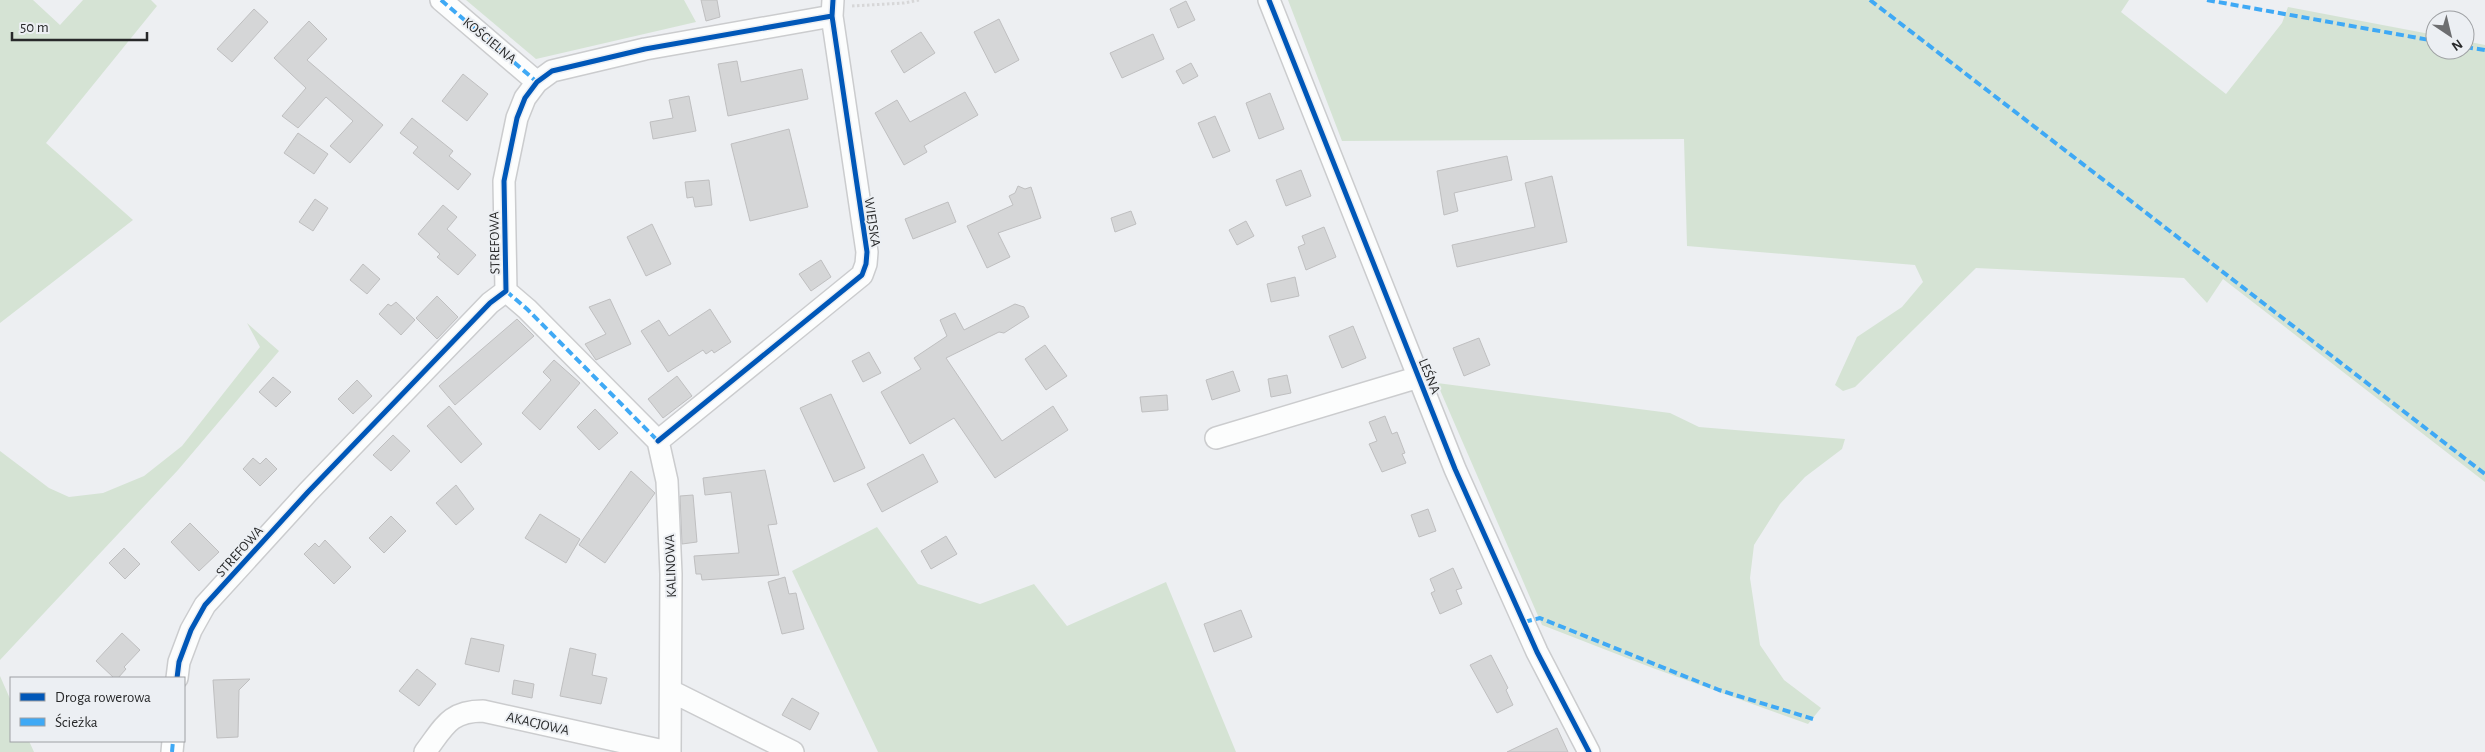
<svg xmlns="http://www.w3.org/2000/svg" width="2485" height="752" font-family="'Alegreya Sans',sans-serif">
	<rect width="100%" height="100%" fill="#edeff2"/>
	<path fill="#d5e3d4" d="M0,0H33L60,25L83,0H151L157,6L46,143L133,220L0,323Z
		M466,0H684L696,22L536,59Z
		M1288,0H2129L2121,12L2226,94L2282,23L2288,7L2435,35V50H2465V41L2485,45V482L2223,279L2207,303L2184,278L1976,268L1855,387L1843,391L1835,385L1857,337L1902,307L1923,282L1915,265L1687,246L1684,139L1342,141Z
		M247,323L279,351L178,470L0,660V451L49,488L69,497L103,493L144,476L182,446L260,347Z
		M1437,383L1670,413L1699,427L1845,439L1842,449L1805,477L1780,504L1754,545L1750,578L1760,645L1784,680L1821,708L1808,724L1650,667L1542,625Z
		M877,527L918,584L980,604L1034,584L1067,626L1166,582L1236,752H878L792,571Z
		M0,676L11,701V741H29L34,752H0Z"/>
	<path fill="#d5d6d7" stroke="#bfbfc0" d="M701,0H717L720,17L706,21Z
		M1186,1L1195,20L1178,28L1170,9Z
		M254,9L268,22L232,62L217,49Z
		M999,19L1019,60L995,73L974,32Z
		M309,21L327,39L307,60L383,125L350,163L330,146L353,121L326,97L298,128L282,116L306,88L274,58Z
		M921,32L935,53L904,73L891,51Z
		M1153,34L1164,59L1122,78L1110,53Z
		M737,61L741,82L802,69L808,99L728,116L718,64Z
		M1191,63L1198,76L1183,84L1176,71Z
		M463,74L488,94L467,121L442,101Z
		M965,92L978,115L924,146L927,152L904,165L875,113L897,100L910,122Z
		M1270,93L1284,129L1259,139L1246,103Z
		M689,96L696,131L653,139L650,122L673,118L669,100Z
		M1215,116L1230,151L1213,158L1198,123Z
		M412,118L453,151L449,156L471,174L458,190L413,153L418,147L400,133Z
		M789,129L808,207L750,221L731,144Z
		M298,133L328,154L314,174L284,153Z
		M1507,156L1512,180L1454,193L1458,211L1444,215L1437,171Z
		M1301,170L1311,196L1286,206L1276,180Z
		M1552,176L1567,242L1457,267L1452,245L1535,227L1525,183Z
		M709,180L712,205L695,207L693,197L687,198L685,182Z
		M1018,186L1025,189L1031,187L1041,218L998,233L1010,257L987,268L967,226L1013,205L1009,196L1015,193Z
		M315,199L328,208L313,231L299,222Z
		M948,202L956,222L913,239L905,219Z
		M443,205L457,217L447,229L476,255L458,275L437,257L440,254L418,234Z
		M1131,211L1136,224L1115,232L1111,218Z
		M1246,221L1254,236L1237,245L1229,230Z
		M652,224L671,264L646,276L627,237Z
		M1324,227L1336,257L1306,270L1298,247L1305,244L1302,236Z
		M821,260L831,277L811,291L799,274Z
		M363,264L380,279L367,294L350,280Z
		M1295,277L1299,296L1271,302L1267,284Z
		M437,296L458,317L437,339L416,318Z
		M610,299L631,344L596,360L585,344L606,334L589,307Z
		M396,302L415,320L401,335L379,314L388,304L391,306Z
		M1015,304L1024,307L1029,317L1004,333L999,332L946,358L1002,441L1053,406L1068,430L995,478L954,418L910,444L881,392L921,369L914,358L947,336L940,320L955,313L964,330Z
		M710,309L731,342L714,353L712,350L706,354L703,350L668,372L641,331L659,320L669,336Z
		M517,319L534,336L455,405L439,386Z
		M1353,326L1366,358L1342,368L1329,336Z
		M1479,338L1490,365L1464,376L1453,348Z
		M1045,345L1067,376L1046,390L1025,359Z
		M869,352L881,373L863,382L852,361Z
		M554,360L580,383L540,430L522,413L551,380L543,372Z
		M1233,371L1240,391L1212,400L1206,380Z
		M1287,375L1291,393L1271,397L1268,379Z
		M677,376L692,396L663,418L648,399Z
		M273,377L291,392L276,407L259,392Z
		M357,380L372,396L353,414L338,399Z
		M831,394L865,468L834,482L800,408Z
		M1167,395L1168,410L1142,412L1140,397Z
		M449,406L482,444L461,463L427,426Z
		M595,409L618,433L599,450L577,427Z
		M1385,416L1392,434L1397,432L1405,453L1402,454L1406,463L1382,472L1369,444L1377,441L1369,422Z
		M393,435L410,451L391,471L373,455Z
		M923,454L938,482L882,512L867,484Z
		M253,458L260,464L266,458L277,469L260,486L243,469Z
		M765,470L777,524L768,525L779,575L702,580L701,574H696L694,556L739,553L731,492L705,495L703,478Z
		M631,471L655,493L605,563L579,545Z
		M456,485L474,509L456,525L436,503Z
		M693,495L697,542L682,544L680,496Z
		M1428,509L1436,531L1419,537L1411,515Z
		M540,514L580,539L566,563L525,538Z
		M391,516L406,531L384,553L369,538Z
		M190,523L219,552L199,571L171,542Z
		M946,536L957,554L931,569L921,551Z
		M325,540L351,567L334,584L304,554L315,543L319,547Z
		M124,548L140,564L125,579L109,563Z
		M1453,568L1462,588L1456,590L1462,604L1440,614L1431,593L1435,591L1430,579Z
		M785,577L789,594L796,593L804,629L782,634L768,582Z
		M1241,610L1252,637L1214,652L1204,624Z
		M122,633L140,650L124,667L126,669L118,678H114L96,661Z
		M471,638L504,645L499,672L465,664Z
		M570,648L596,654L592,675L607,678L601,704L560,696Z
		M1491,655L1508,688L1506,690L1513,705L1497,713L1470,665Z
		M417,669L436,684L419,706L399,691Z
		M250,679L239,690L238,737L217,738L213,680Z
		M514,680L534,684L532,698L512,694Z
		M792,698L819,713L810,730L782,715Z
		M1557,728L1568,752H1507Z"/>
	<g fill="none" stroke-linecap="round" stroke-linejoin="round">
		<defs>
			<path id="street" d="M441,0L537,82
				M1269,0L1455,469L1537,652L1589,752
				M506,291L527,309L658,441L667,481L671,574L670,752
				M506,291L504,181L517,118L525,98L537,82L552,71L645,49L832,16
				M1216,438L1419,377
				M658,441L862,275L866,264L867,252L832,16L833,0
				M177,678L179,662L191,630L205,605L308,492L490,303L506,291
				M671,691L793,752
				M172,752L173,741
				M425,752C444,727 449,711 483,711L668,752"/>
		</defs>
		<use href="#street" stroke="#cbccce" stroke-width="24"/>
		<path stroke="#d7d7d8" stroke-width="3" stroke-dasharray="2.5 2.5" stroke-linecap="butt" d="M852,6L904,3L919,0"/>
		<use href="#street" stroke="#fcfdfd" stroke-width="21"/>
		<path stroke="#3fa9f5" stroke-width="4" stroke-dasharray="8 4" stroke-linecap="butt" d="M441,0L537,82
			M1870,0L2485,474
			M2207,0L2435,41
			M2465,47L2485,50
			M506,291L527,309L658,441
			M1524,622L1540,618L1719,690L1813,719
			M172,752L173,741"/>
		<defs>
			<path id="cycleway" d="M1269,0L1455,469L1537,652L1589,752
				M658,441L862,275L866,264L867,252L832,16L833,0
				M177,678L179,662L191,630L205,605L308,492L490,303L506,291L504,181L517,118L525,98L537,82L552,71L645,49L832,16"/>
		</defs>
		<use href="#cycleway" stroke="#eceff3" stroke-width="8"/>
		<use href="#cycleway" stroke="#0057b8" stroke-width="5"/>
	</g>
	<g text-anchor="middle" stroke-width="4" stroke-linejoin="round" paint-order="stroke">
		<g font-size="14" fill="#28292a" stroke="#eceff3">
			<text transform="translate(490 40) rotate(39)" y="5">KOŚCIELNA</text>
			<text transform="translate(873 222) rotate(82)" y="5">WIEJSKA</text>
			<text transform="translate(494 243) rotate(-91)" y="5">STREFOWA</text>
			<text transform="translate(1430 376) rotate(68)" y="5">LEŚNA</text>
			<text transform="translate(239 551) rotate(-48)" y="5">STREFOWA</text>
			<text transform="translate(670 566) rotate(-92)" y="5">KALINOWA</text>
			<text transform="translate(538 723) rotate(13)" y="5">AKACJOWA</text>
		</g>
	</g>
	<rect x="10" y="677" width="175" height="65" fill="#eceff3" stroke="#9ea0a3"/>
	<rect x="20" y="693" width="25" height="8" fill="#0057b8" stroke="#9ea0a3"/>
	<text x="55" y="702" font-size="15" fill="#28292a">Droga rowerowa</text>
	<rect x="20" y="718" width="25" height="8" fill="#3fa9f5" stroke="#9ea0a3"/>
	<text x="55" y="727" font-size="15" fill="#28292a">Ścieżka</text>
	<g transform="translate(2450 35) rotate(145)"><circle r="24" fill="#eceff3" stroke="#9ea0a3"/>
	<path d="M0-4L9 19L0 12L-9 19Z" fill="#6d6e70"/>
	<text y="-8" font-size="14" font-weight="bold" text-anchor="middle" fill="#28292a">N</text>
	</g>
	<path d="M12 32v8h135v-8" fill="none" stroke="#28292a" stroke-width="2.5"/>
	<text x="20" y="32" font-size="15" fill="#28292a" stroke="#eceff3" stroke-width="4" paint-order="stroke">50 m</text>
</svg>
